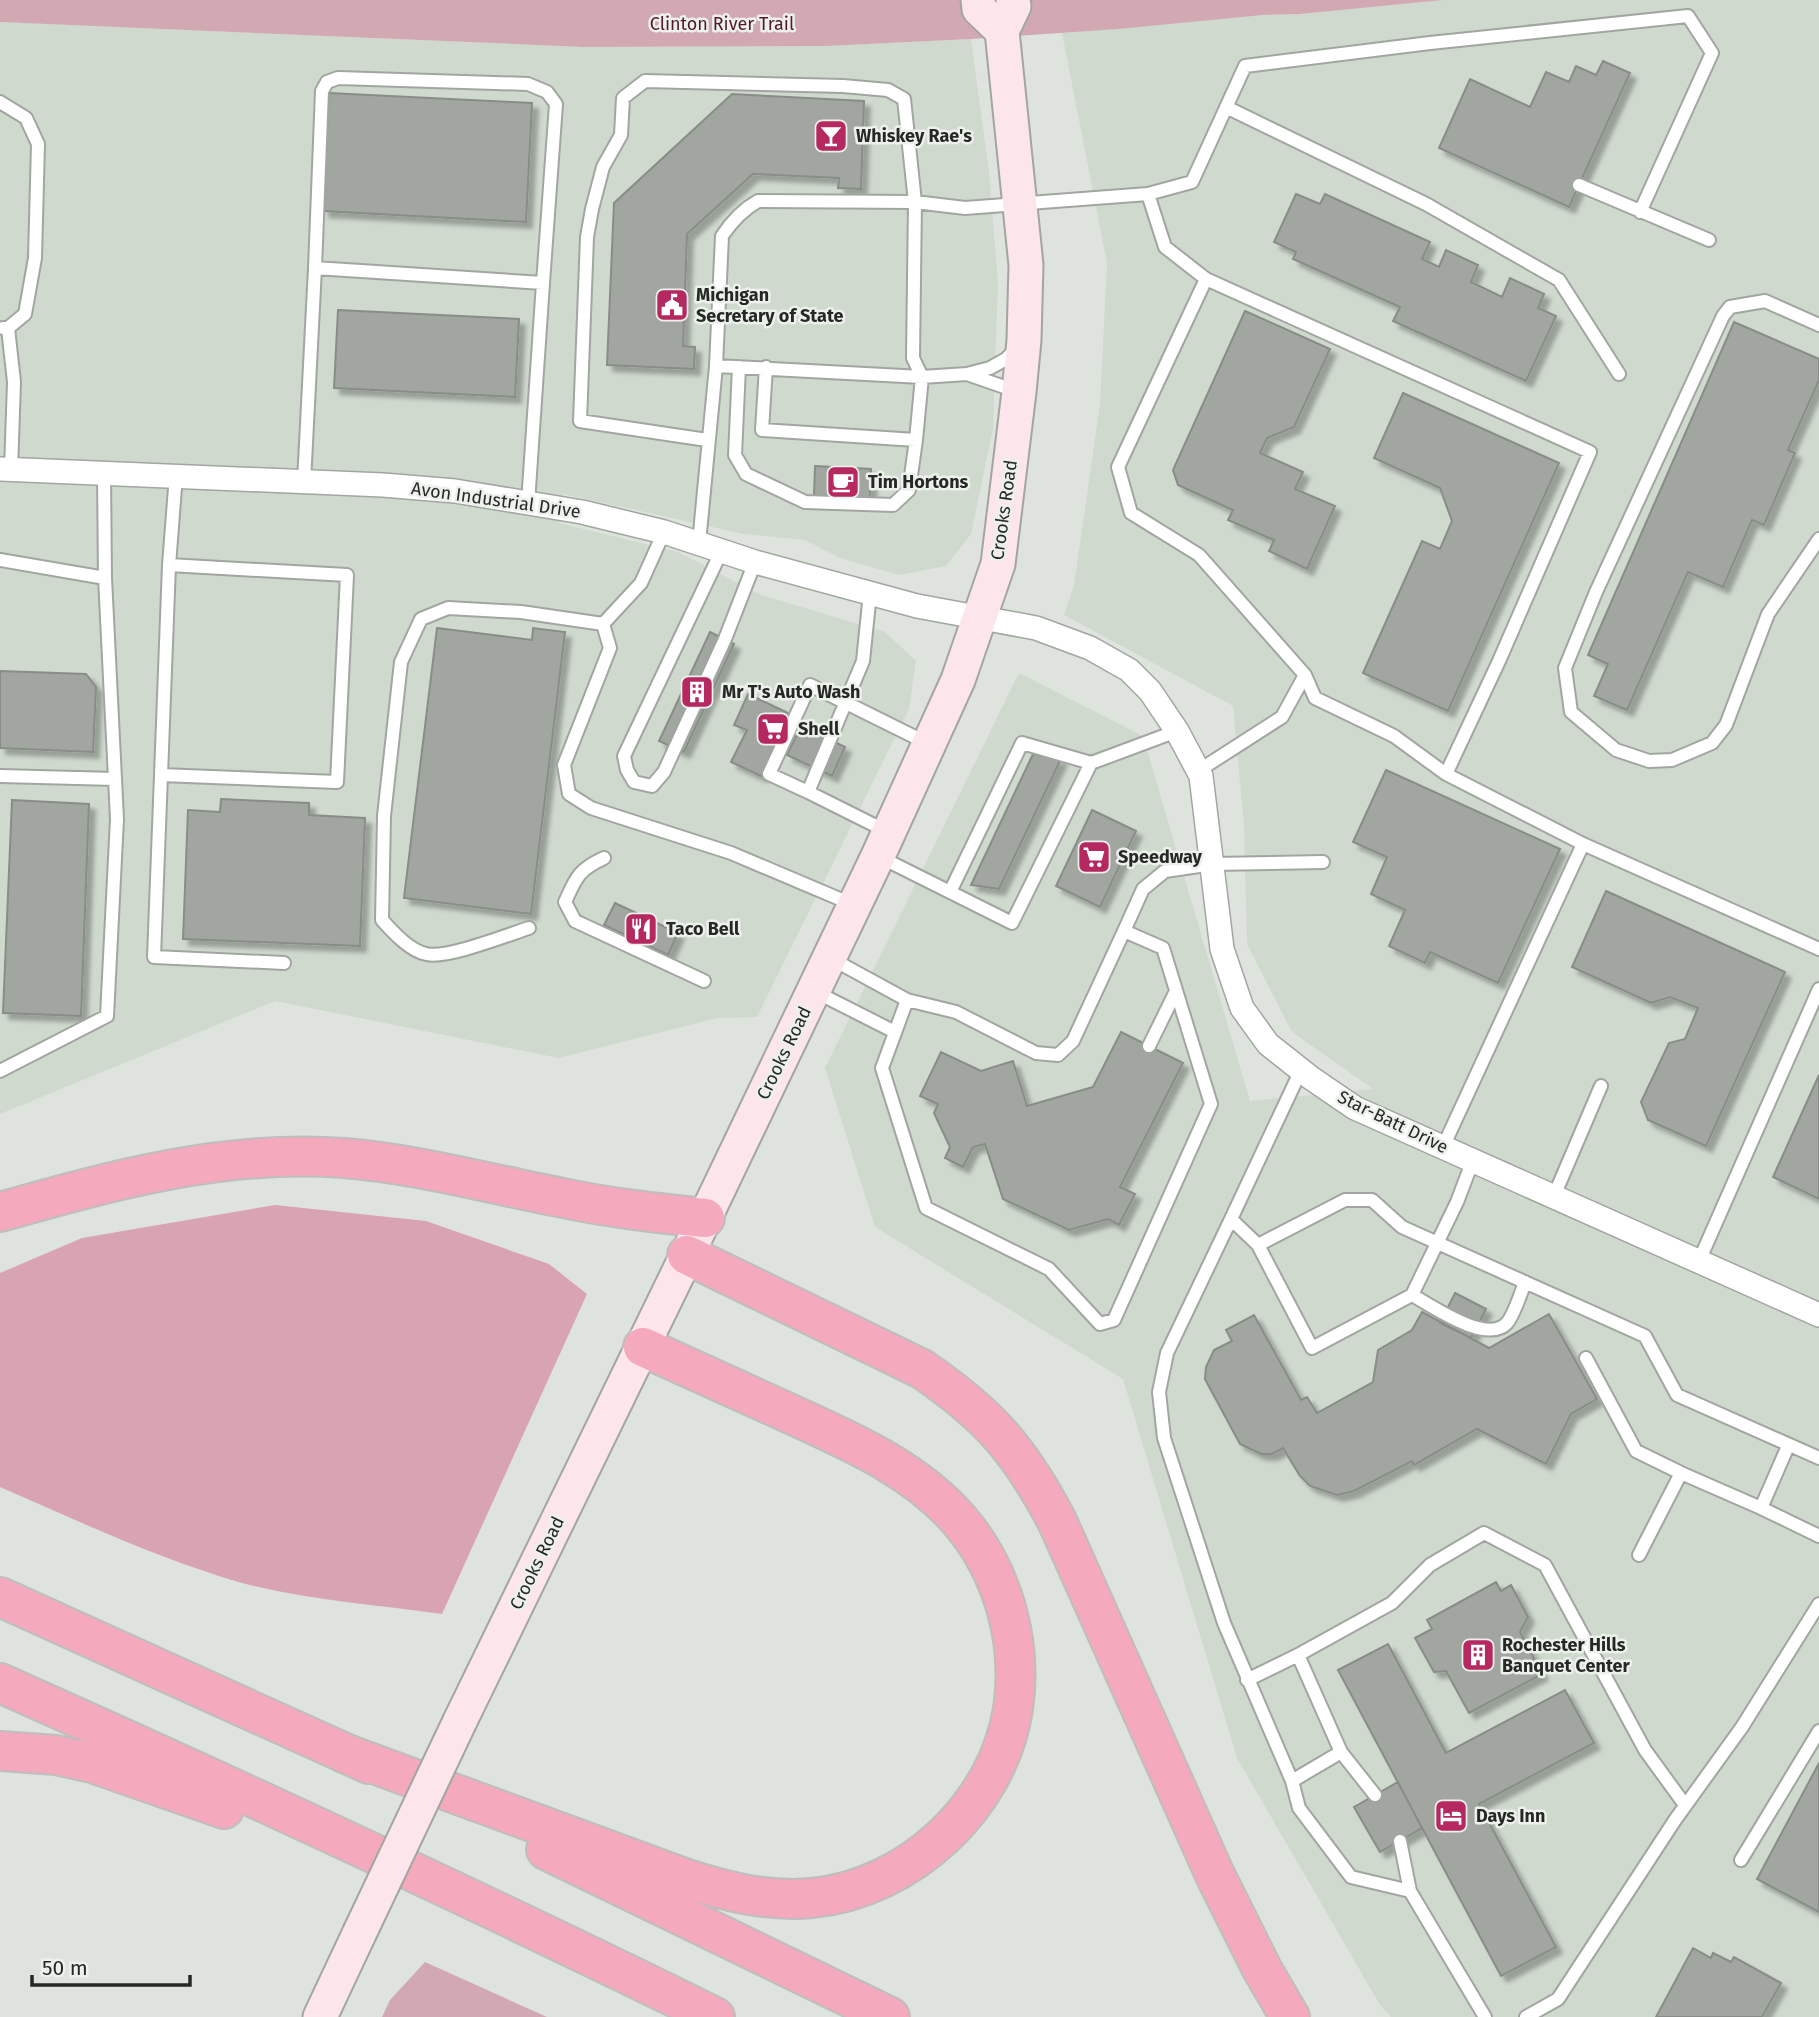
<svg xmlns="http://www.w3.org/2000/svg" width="1819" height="2017" font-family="'Fira Sans',sans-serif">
	<defs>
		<filter id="shadow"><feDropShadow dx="6" dy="6" stdDeviation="2" flood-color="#0004"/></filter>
	</defs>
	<rect width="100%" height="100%" fill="#dee4dd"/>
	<path fill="#cfd9ce" d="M1443,0H1819V2017H1391L1380,2005L1237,1758L1123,1379L875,1227L825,1068L1019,673L1143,736L1250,1101L1373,1089L1292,1032L1247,944L1244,826L1233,706L1064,615L1074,585L1100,404L1107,263L1062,33L1263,15L1300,14Z
		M0,22L583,47L826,46L971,39L989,172L998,283L993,429L971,534L946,566L899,575L840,558L805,540L744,534L563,494L559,523L678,552L761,595L885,632L916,661L909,709L757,1017L717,1018L559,1058L275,1001L0,1114Z"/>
	<path fill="#d2a9b3" d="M0,0H1443L1300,14L1263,15L1118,29L971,39L826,46L583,47L0,22Z
		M425,1962L547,2017H382L390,2000Z"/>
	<path fill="#d9a4b1" d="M275,1205L426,1221L549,1264L587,1294L442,1614C378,1605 305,1600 242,1583C159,1559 80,1522 0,1487V1273L82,1238Z"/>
	<path fill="#a1a6a0" stroke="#888d87" stroke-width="2" filter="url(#shadow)" d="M1603,61L1630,73L1569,207L1439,148L1470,79L1530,107L1546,72L1569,82L1576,66L1596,75Z
		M329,93L532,103L526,222L323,211Z
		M732,94L864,101L861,189L838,188L839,178L753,174L687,234L683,346L695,347L694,369L607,365L614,203Z
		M1296,194L1320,204L1325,194L1430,242L1422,259L1439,267L1446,250L1478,265L1471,282L1502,297L1510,278L1544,294L1538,308L1556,316L1526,381L1393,321L1400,307L1293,259L1296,252L1274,242Z
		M338,310L519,319L515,397L334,388Z
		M1245,311L1330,349L1294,427L1267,438L1260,453L1303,472L1295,489L1335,506L1307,569L1269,551L1274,540L1228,520L1233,510L1178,485L1173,470Z
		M1734,322L1819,359V380L1788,450L1795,453L1764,525L1752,520L1723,587L1688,572L1627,710L1594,696L1608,664L1588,655Z
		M1403,393L1559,463L1448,711L1363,673L1422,541L1440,549L1452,521L1440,488L1374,458Z
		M815,466L871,469L870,499L814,496Z
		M437,628L532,640L533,628L565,632L531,914L404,898Z
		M710,632L734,644L684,752L659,741Z
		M0,671L86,674L96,687L93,752L0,748Z
		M748,694L790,714L761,776L731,762L747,730L734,725Z
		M801,726L845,747L832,776L787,755Z
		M1033,754L1061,759L999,889L971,885Z
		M1386,770L1560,849L1498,983L1430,952L1425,963L1389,946L1405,910L1371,894L1387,857L1353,842Z
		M221,799L309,803V815L365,818L360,946L183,939L188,810L220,812Z
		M12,800L89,804L81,1016L3,1013Z
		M1092,810L1136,831L1100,907L1056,886Z
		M1606,891L1785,972L1706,1146L1648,1120L1641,1102L1669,1043L1685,1039L1698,1008L1670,997L1651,1003L1572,967Z
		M615,903L678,933L668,955L604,925Z
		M1121,1032L1183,1063L1120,1187L1135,1194L1119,1225L1108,1219L1069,1230L1003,1199L985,1144L973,1147L963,1167L945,1158L950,1147L934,1113L938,1104L920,1096L941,1052L981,1071L1013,1061L1027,1106L1093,1087Z
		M1819,1075V1199L1773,1177Z
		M1455,1293L1486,1309L1471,1338L1440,1323Z
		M1422,1312L1489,1348L1549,1314L1597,1399L1571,1414L1546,1464L1477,1429L1414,1465L1412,1461L1354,1491L1337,1495L1310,1486L1300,1476L1283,1448L1272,1454H1261L1240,1444L1205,1379L1206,1367L1214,1350L1232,1341L1226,1330L1254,1315L1301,1400L1307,1397L1317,1413L1373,1382L1378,1350L1412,1330Z
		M1496,1582L1501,1591L1511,1585L1528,1617L1520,1632L1542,1674L1469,1713L1446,1671L1434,1672L1415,1638L1432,1629L1427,1620Z
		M1388,1644L1446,1753L1565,1690L1594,1743L1479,1804L1556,1947L1501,1976L1338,1670Z
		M1819,1763V1912L1757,1879Z
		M1398,1782L1422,1828L1380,1852L1354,1807Z
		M1693,1948L1711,1958L1713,1953L1731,1962L1734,1957L1781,1983L1762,2017H1656Z"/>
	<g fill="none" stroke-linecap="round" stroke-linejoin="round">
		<defs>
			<path id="lane" d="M0,102L26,118L38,144L35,258L25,314L8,328
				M1226,107L1426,204L1559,280L1619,374
				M1579,185L1709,240
				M1148,194L1192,182L1245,66L1430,43L1688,16L1712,53L1640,212
				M315,268L322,91L327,82L338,78L528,84L547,92L556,104L543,283
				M1819,325L1765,301L1730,307L1723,316L1596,592L1565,668L1571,712L1616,750L1649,761L1672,760L1712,743L1726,725L1768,614L1819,539
				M3,328H8L14,382L11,470
				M1017,348L1006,359L990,368L967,374L922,377L716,366L722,236C732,221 742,210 758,201L915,202L965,208L1148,194L1165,247L1206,279
				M739,367L735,455L746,474L805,502L893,505L909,490L916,440
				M967,374L1016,391
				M707,440L580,421L587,237L592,209L603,167L621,135L623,98L645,81L843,86L888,90L904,99L915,202L913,358L922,377L916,440L762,430L766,367
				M104,473L105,578
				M304,482L315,268L543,283L528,503
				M699,543L716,366
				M722,550L624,756L627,770L634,782L652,786L664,772L725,639L755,562
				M0,560L105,578L117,819L107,1016L0,1071
				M169,565L347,575L337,782L161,775L169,565L176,475
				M870,593L863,661L808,792L888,832
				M603,624L610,648L564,765L569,794L591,808L731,853L854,905
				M1305,675L1315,698L1394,736L1446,774
				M1198,771L1282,717L1305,675L1199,555L1131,513L1118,467L1206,279L1590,452L1499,661L1446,774L1583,844L1819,949
				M161,775L154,957L284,963
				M0,776L115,779
				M808,792L769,774L810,685L929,744
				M878,856L1012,923L1091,763L1177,731
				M604,858C578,870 576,878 565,902L575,921L704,981
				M950,892L1022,743L1091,763
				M529,928C507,935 447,959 426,954C409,950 394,933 382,920L384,816L401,662L421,619L448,608L521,612L603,624L641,583L664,532
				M832,959L907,1000L882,1068L926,1208L1049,1269L1100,1324L1114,1320L1211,1104L1163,948L1124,931L1143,889L1165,871L1213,864L1323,862
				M814,991L895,1032
				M907,1000L956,1012L1036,1053L1058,1055L1073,1041L1124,931
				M1149,1046L1176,991
				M1301,1070L1231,1219L1258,1245L1312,1348L1412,1295L1457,1202L1473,1160
				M1443,1147L1583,844
				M1554,1196L1601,1086
				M1231,1219L1167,1353L1159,1392L1164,1438L1224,1623L1292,1781L1299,1808L1351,1877L1410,1891L1485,2017
				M1258,1245L1345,1200H1372L1402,1227L1645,1336L1677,1395L1819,1458
				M1699,1261L1819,989
				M1412,1295C1432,1306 1487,1345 1507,1323C1514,1315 1521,1293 1525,1282
				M1586,1358L1636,1451L1681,1473
				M1788,1446L1761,1508L1819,1536
				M1639,1555L1681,1473L1761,1508
				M1298,1655L1341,1752L1375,1795
				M1247,1680L1298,1655L1392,1603L1430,1565L1484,1533L1545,1565L1645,1750L1685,1805
				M1292,1781L1341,1752
				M1400,1841L1410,1891
				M1741,1860L1819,1731
				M1526,2017L1558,1999L1675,1820L1742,1727L1819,1604"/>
			<path id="street" d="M0,469L383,485L455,491L528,503L582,512L664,532L755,562L917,606L1036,628L1090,648L1129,670L1150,691L1177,731L1201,776L1222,949L1242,1008L1268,1044L1311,1078L1355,1108L1819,1315"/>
			<path id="secondary" d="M978,0L979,9L1002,31
				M460,1721L687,1255L878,856L958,680L998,564L1019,392L1024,340L1026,265L1002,31L1014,6L1013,0
				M320,2017L359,1934"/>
			<path id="highway" d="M0,1212C113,1180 226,1149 344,1158C418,1164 490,1184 563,1198C610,1208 657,1213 705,1218
				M687,1255L922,1369C989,1415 1019,1449 1057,1521L1215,1875L1262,1969L1290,2017
				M0,1597L369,1764
				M0,1683C240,1790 479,1901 715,2017
				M0,1751L56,1755L92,1763L224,1809
				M344,1753L687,1879C728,1892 768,1902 812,1898C909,1889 998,1806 1013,1709C1023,1642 1003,1572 960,1521C914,1467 845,1439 782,1410C736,1389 689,1368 643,1347
				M546,1850L890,2017"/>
		</defs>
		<use href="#lane" stroke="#a1a6a0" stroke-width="16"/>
		<use href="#street" stroke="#a1a6a0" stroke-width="26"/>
		<use href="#secondary" stroke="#a1a6a0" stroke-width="37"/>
		<use href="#highway" stroke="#bebebe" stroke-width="42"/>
		<use href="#lane" stroke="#fff" stroke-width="12"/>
		<use href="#street" stroke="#fff" stroke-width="23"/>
		<use href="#secondary" stroke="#fce5eb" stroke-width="33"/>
		<use href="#highway" stroke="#f4a9bc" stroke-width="38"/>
		<defs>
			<path id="secondary-bridge" d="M359,1934L460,1721"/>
		</defs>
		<use href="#secondary-bridge" stroke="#a1a6a0" stroke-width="37" stroke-linecap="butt"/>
		<use href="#secondary-bridge" stroke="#fce5eb" stroke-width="33"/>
	</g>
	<defs>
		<symbol id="bar-square" viewBox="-11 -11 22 22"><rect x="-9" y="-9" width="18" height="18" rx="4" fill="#b52960" stroke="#ecf1eb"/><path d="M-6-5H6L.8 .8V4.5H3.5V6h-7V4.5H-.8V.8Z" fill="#fff"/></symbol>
		<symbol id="civic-square" viewBox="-11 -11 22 22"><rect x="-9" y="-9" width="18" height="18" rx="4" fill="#b52960" stroke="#ecf1eb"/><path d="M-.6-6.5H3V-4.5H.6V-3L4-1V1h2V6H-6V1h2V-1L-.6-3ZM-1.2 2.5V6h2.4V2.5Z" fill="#fff"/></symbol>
		<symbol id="cafe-square" viewBox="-11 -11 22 22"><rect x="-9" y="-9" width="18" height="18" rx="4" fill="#b52960" stroke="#ecf1eb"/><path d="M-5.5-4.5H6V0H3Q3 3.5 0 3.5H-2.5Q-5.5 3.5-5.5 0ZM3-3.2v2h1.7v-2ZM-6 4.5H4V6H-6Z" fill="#fff"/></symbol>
		<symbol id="building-square" viewBox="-11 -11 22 22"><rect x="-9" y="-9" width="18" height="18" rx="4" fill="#b52960" stroke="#ecf1eb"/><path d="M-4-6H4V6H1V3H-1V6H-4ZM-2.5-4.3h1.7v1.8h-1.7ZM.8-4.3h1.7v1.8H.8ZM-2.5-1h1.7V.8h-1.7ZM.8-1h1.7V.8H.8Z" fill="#fff"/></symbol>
		<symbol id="supermarket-square" viewBox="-11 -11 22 22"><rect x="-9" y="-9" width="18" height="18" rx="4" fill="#b52960" stroke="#ecf1eb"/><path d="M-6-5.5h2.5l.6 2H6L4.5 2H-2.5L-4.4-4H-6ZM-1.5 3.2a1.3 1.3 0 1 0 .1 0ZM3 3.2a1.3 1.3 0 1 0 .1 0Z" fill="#fff"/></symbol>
		<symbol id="restaurant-square" viewBox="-11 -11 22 22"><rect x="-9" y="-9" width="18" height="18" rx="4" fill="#b52960" stroke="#ecf1eb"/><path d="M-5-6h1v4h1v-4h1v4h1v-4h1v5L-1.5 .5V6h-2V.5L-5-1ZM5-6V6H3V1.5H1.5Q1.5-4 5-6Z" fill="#fff"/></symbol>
		<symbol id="hotel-square" viewBox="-11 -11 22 22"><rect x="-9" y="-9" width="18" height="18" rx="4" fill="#b52960" stroke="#ecf1eb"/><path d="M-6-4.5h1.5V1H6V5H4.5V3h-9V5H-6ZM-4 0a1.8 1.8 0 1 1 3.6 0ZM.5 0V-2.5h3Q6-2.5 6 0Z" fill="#fff"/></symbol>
	</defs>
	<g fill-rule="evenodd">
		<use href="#bar-square" x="812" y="117" width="38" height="38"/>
		<use href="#civic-square" x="653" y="286" width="38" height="38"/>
		<use href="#cafe-square" x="824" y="463" width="38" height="38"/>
		<use href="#building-square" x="678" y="673" width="38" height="38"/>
		<use href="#supermarket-square" x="754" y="710" width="38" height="38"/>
		<use href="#supermarket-square" x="1075" y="838" width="38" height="38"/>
		<use href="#restaurant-square" x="622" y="910" width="38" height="38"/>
		<use href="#building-square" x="1459" y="1636" width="38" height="38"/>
		<use href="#hotel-square" x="1432" y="1797" width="38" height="38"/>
	</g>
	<g text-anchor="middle" stroke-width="5" stroke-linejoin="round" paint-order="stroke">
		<g font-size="18" fill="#57182e" stroke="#ecf1eb">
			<text x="722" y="30">Clinton River Trail</text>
		</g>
		<g font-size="18" font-weight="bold" fill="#262825" stroke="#ecf1eb" text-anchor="start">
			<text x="856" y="142">Whiskey Rae's</text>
			<text x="696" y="301">Michigan<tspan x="696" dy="21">Secretary of State</tspan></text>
			<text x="868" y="488">Tim Hortons</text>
			<text x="722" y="698">Mr T's Auto Wash</text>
			<text x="798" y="735">Shell</text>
			<text x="1118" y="863">Speedway</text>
			<text x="666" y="935">Taco Bell</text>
			<text x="1502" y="1651">Rochester Hills<tspan x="1502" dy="21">Banquet Center</tspan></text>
			<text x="1476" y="1822">Days Inn</text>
		</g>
		<g font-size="18" fill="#262825" stroke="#ecf1eb">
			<text transform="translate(496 500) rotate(8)" y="6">Avon Industrial Drive</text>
			<text transform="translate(1004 510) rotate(-82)" y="6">Crooks Road</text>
			<text transform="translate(784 1053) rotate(-64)" y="6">Crooks Road</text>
			<text transform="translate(1393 1122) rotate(26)" y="6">Star-Batt Drive</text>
			<text transform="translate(537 1563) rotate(-64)" y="6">Crooks Road</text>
		</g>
	</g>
	<path d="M32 1975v10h158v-10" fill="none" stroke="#262825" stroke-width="3.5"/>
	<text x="42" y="1975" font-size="21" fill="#262825" stroke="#ecf1eb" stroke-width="5" paint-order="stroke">50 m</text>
</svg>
